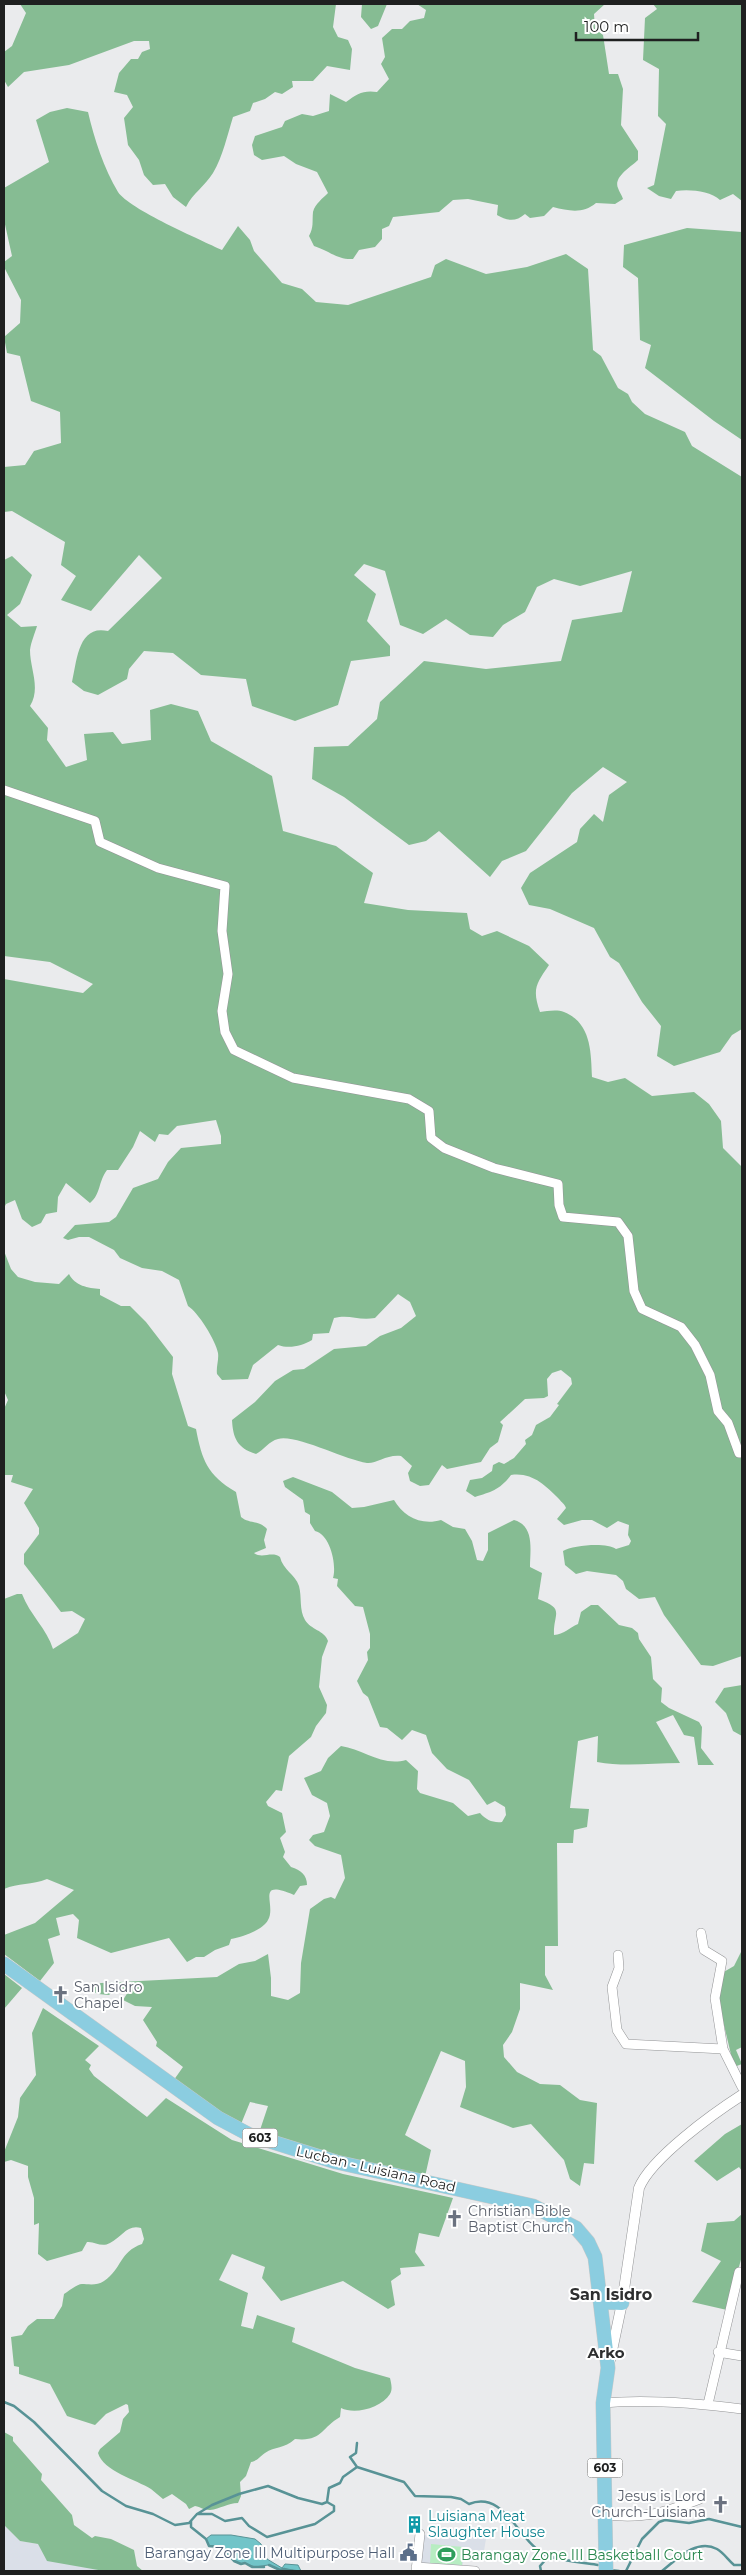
<svg xmlns="http://www.w3.org/2000/svg" width="746" height="2575" font-family="Montserrat,sans-serif">
	<rect width="100%" height="100%" fill="#eaebed"/>
	<path fill="#dadfe8" d="M4,2525L20,2541L38,2544L88,2567L104,2571H4Z
		M433,2531L486,2539L484,2551L465,2549L462,2571H415L421,2534L432,2536Z"/>
	<path fill="#b7edc2" d="M431,2544L463,2547L462,2565L430,2563Z"/>
	<path fill="#86bc93" d="M20,4H336L333,27L338,37L348,40L352,49L350,70L327,66L313,81H292L293,87L282,94L275,92L265,99L253,103L250,111L233,117C227,136 223,156 213,173C205,186 193,193 186,207L173,197L165,184L153,185L144,175L139,160L128,145L124,118L133,107L127,95L114,92L119,73L131,59H138L142,52L150,49L149,41H134L69,65L24,72L8,87L4,80V52L12,46L26,13Z
		M362,4H387L378,26L371,29L361,17Z
		M417,4H605L594,14L595,29L603,35L609,74H618L623,89L621,125L638,151V160C632,166 613,177 618,188C619,192 622,195 623,199L615,204L596,203C583,214 569,211 553,207L544,216L530,218L525,214C516,222 507,221 497,215L498,205L468,199L453,200L439,212L393,217L389,226L382,229V239L375,247L359,250L353,259C337,260 330,251 314,246L309,236C314,227 312,222 313,212C315,204 323,198 328,193L317,172L296,164L284,156L262,160L254,155L252,145L255,136L282,127L285,121L302,114L313,116L329,111L330,94L346,102C357,94 363,90 377,92L389,79L381,64L385,57L382,38L392,29H402L410,21L424,18L426,10Z
		M653,4H742V201L733,194L720,200C710,191 690,189 676,191L671,199L659,196L647,188L654,185L666,124L658,116L659,69L643,60L645,18L657,9Z
		M67,108L88,112C94,138 104,169 118,192C129,209 201,240 222,250L238,226L250,240L254,251L282,283L302,289L316,302L348,305L431,277L435,265L446,259L486,274L527,267L566,254L588,269L593,350L601,356L618,388L628,394L632,402L645,414L685,432L692,446L742,477V1029L732,1035L720,1052L674,1066L657,1056L661,1026L642,1002L619,963L610,957L594,928L550,909L529,905L521,888L530,873L577,842L580,829L594,814L603,822L609,795L627,782L603,767L572,793L526,851L502,861L490,877L439,831L426,841L409,845L344,797L312,779L314,747L348,746L377,719L380,702L424,661L486,669L561,661L572,620L622,612L632,571L580,586L554,579L537,587L525,612L503,625L493,637L470,635L446,619L423,634L400,625L385,571L364,564L354,575L376,594L367,621L390,646V656L351,661L338,705L295,721L252,706L246,679L201,675L173,653L144,651L129,669L127,679L98,695L84,691L72,682C77,661 78,624 108,631L162,578L139,555L91,611L61,600L76,576L61,565L65,542L12,511L4,512V467L25,465L34,451L61,443L60,412L31,401L20,356L7,353L4,337L20,323L21,300L4,267V262L12,256L4,220V188L49,162L36,120L50,112Z
		M687,228L742,232V440L714,421L645,368L651,345L640,340L638,278L623,267L624,245Z
		M12,556L32,575L20,604L7,615L21,627L37,626C35,633 31,642 30,650C30,669 41,688 30,706L48,728L47,740L66,767L87,760L84,734L113,732L122,744L151,740L150,710L171,704L198,711L211,741L272,776L283,831L336,846L373,873L364,903L408,910L467,913L470,929L482,936L497,931L529,946L549,965C536,984 532,989 540,1012C547,1011 557,1009 564,1012C591,1023 591,1051 592,1077L608,1082L625,1078L652,1096L694,1092L709,1104L721,1121L723,1148L742,1167V1656L713,1666L701,1665L664,1615L655,1597L639,1599L626,1589L623,1581L616,1575L587,1571L576,1574L565,1565L563,1551C573,1545 607,1542 616,1549L629,1545L631,1541L628,1535L629,1525L618,1521L607,1528L592,1520H582L564,1525L557,1519L566,1508C564,1503 562,1503 559,1499C545,1485 532,1472 511,1475C500,1490 491,1492 475,1497L466,1491L470,1480L482,1478L492,1471L493,1465L499,1462L504,1464L514,1458L526,1444L525,1440L532,1435L536,1425L550,1417L559,1405L557,1404L572,1384L571,1378L561,1370L552,1373L547,1379L548,1396L544,1398L525,1399L500,1422L503,1425L498,1442L490,1448L481,1462L447,1469L442,1465L429,1485L420,1486L410,1481L408,1473L412,1466L401,1456C387,1454 376,1464 367,1463C345,1460 296,1434 278,1439C269,1441 264,1450 256,1454C237,1448 233,1438 232,1420L255,1402L275,1381L293,1370L304,1369L334,1349L366,1346L380,1336L401,1328L416,1316L410,1302L398,1294L375,1318C358,1321 350,1314 334,1318L329,1333L313,1334L312,1340C302,1346 289,1349 278,1345L253,1365L248,1379L222,1380L217,1374C216,1367 219,1360 218,1353C216,1341 198,1312 188,1306L179,1280L162,1271L142,1268L120,1258L114,1250L89,1237H79L68,1240L63,1238L75,1225L109,1222L116,1217L133,1188L158,1179L168,1162L181,1148L221,1144V1136L216,1120L177,1126L168,1135L159,1134L155,1142L140,1131L133,1147L118,1170H107C98,1182 101,1194 90,1203L66,1183L58,1197L57,1212L46,1214L41,1223L32,1227L22,1219L15,1200L6,1204L4,1208V979L83,993L93,984L50,962L4,956V560Z
		M4,1251L11,1269L18,1277L35,1282L59,1284L69,1274C75,1286 88,1288 100,1289V1295L121,1306H130L146,1322L173,1357L172,1374L188,1426L196,1429C202,1460 207,1475 236,1492L241,1517C249,1524 259,1520 267,1529L264,1540L266,1548L254,1553C262,1559 272,1551 280,1557C283,1570 295,1574 299,1586C302,1597 299,1610 305,1620C311,1630 324,1630 328,1641L322,1657L319,1687L327,1705L326,1713L316,1726L311,1737L289,1756L282,1791L276,1790L266,1802L268,1806L282,1813L286,1832L280,1838L285,1852L283,1857L291,1867C301,1870 307,1875 307,1885L300,1886L294,1895C254,1878 277,1905 268,1920C263,1930 242,1937 231,1939L229,1945L215,1950L204,1957H196L187,1962L169,1938L111,1953L77,1938L79,1920L73,1914L56,1918L60,1935L48,1939L54,1963L40,1981L4,1954V1935L35,1923L74,1890L47,1879C32,1885 18,1883 4,1889V1599L17,1594H22C30,1615 47,1629 53,1649L78,1633L85,1619L72,1611L61,1612L24,1564V1554L39,1534V1528L24,1503L33,1489L11,1482L13,1475H4V1409L8,1400L4,1391Z
		M293,1477L332,1492L352,1508L364,1507L394,1500C403,1516 421,1526 441,1520L453,1527L465,1529L472,1541L477,1560L483,1561L488,1550V1533L514,1520C535,1526 530,1550 530,1567L542,1573L538,1599C566,1609 553,1613 554,1635C564,1634 569,1628 578,1624L581,1612L591,1605H598L619,1625L632,1628L638,1633L639,1639L651,1657L653,1679L662,1688L661,1702L669,1708L699,1722L702,1727L701,1748L714,1765H698L694,1737L684,1735L673,1715L656,1722L680,1763C652,1763 624,1767 597,1762L598,1736L578,1741L570,1808L589,1809L587,1827L574,1830L573,1843H557L558,1946H545V1975L553,1990L520,1983V2009L512,2032L503,2045L504,2057L517,2072L540,2084L560,2085L580,2100L597,2103L594,2164L584,2163L580,2186L570,2179L564,2160L531,2124L513,2128L460,2107L466,2087L465,2061L441,2051L405,2135L431,2150L424,2181L258,2136L268,2106L250,2102L239,2129L171,2084L183,2067L156,2046L157,2042L143,2020L152,2007L135,2006L123,2000L128,1992L118,1986L109,1995L98,1994L89,1989L90,1986L101,1983L217,1977L239,1964L255,1961L268,1954L271,1978V1996L288,2000L300,1993L301,1963L310,1909L324,1899L331,1897L335,1899L345,1878L341,1855L315,1846L309,1840L313,1835L324,1832L330,1816L327,1803L312,1795L304,1778L321,1771L328,1758L341,1746C363,1749 382,1767 406,1760L418,1771L417,1789L420,1793L453,1803L468,1816L480,1813C486,1820 493,1823 502,1822L506,1815L505,1807L495,1801L487,1805L469,1780L447,1769L432,1753L426,1735L412,1730L402,1740L387,1728L380,1727L368,1697L363,1693L357,1681L368,1660L367,1652L370,1648V1634L363,1607L355,1606L337,1586L338,1579L333,1578C337,1565 330,1534 315,1531L310,1523V1515L305,1512L303,1500L285,1487L283,1481Z
		M742,1685V1736L733,1731L726,1713L715,1702L724,1688Z
		M742,1950V2047L736,2050L742,2064L734,2067L718,2000L722,1973L734,1966Z
		M4,1974L22,1988L4,2009Z
		M43,2008L99,2046L85,2060L91,2065L89,2069L94,2076L147,2117L166,2098L232,2140L343,2174L453,2198L439,2237L419,2233L415,2252L425,2266L400,2268L401,2274L391,2281L395,2305L388,2309L343,2281L281,2301L262,2278L265,2267L232,2254L219,2280L248,2293L241,2326L253,2329L257,2315L295,2328L292,2342L355,2368L390,2378C391,2383 393,2389 390,2394C381,2408 355,2415 341,2408L340,2417C321,2428 322,2442 295,2439C284,2449 275,2446 265,2453C259,2457 259,2460 251,2462L246,2476L240,2482L241,2496L238,2503C228,2503 220,2509 210,2510C203,2510 201,2507 195,2506L189,2509L186,2504L172,2494L163,2499C159,2496 155,2492 151,2489C137,2480 103,2471 98,2453L100,2449L120,2432L123,2419L129,2412L128,2405L126,2404L106,2414L95,2425L67,2416L50,2384L19,2374V2367L14,2366L11,2337L22,2335L28,2326L37,2319H54L62,2306L64,2294C69,2291 77,2284 82,2284C88,2284 97,2286 104,2281C122,2269 119,2252 142,2244L144,2239L141,2228C127,2224 122,2237 110,2243C101,2248 95,2241 87,2242L82,2251L47,2261L38,2254L39,2223L34,2225V2198L28,2177V2166L11,2160L4,2162V2152L18,2117L20,2098L36,2075L32,2033Z
		M742,2124V2171L739,2167L717,2181L694,2161L725,2134Z
		M742,2214V2256L727,2310L692,2302L721,2261L701,2251L707,2223L734,2221Z
		M4,2432L13,2437V2441L42,2474L41,2480L72,2515L74,2525L92,2538L95,2536L111,2539L134,2550L137,2566L143,2571H104L47,2561L38,2544L20,2541L4,2525Z"/>
	<path fill="#71c4c8" stroke="#589396" d="M211,2535H231L255,2539L261,2544L267,2559L282,2568L285,2564L298,2565L301,2571L284,2569L280,2570L268,2565L255,2567L245,2563L241,2564L234,2561L221,2547L209,2546L206,2539Z"/>
	<g fill="none" stroke-linecap="round" stroke-linejoin="round">
		<path stroke="#589396" stroke-width="2.5" d="M4,2402L14,2406L34,2422L102,2491L126,2506L153,2514L175,2525L189,2523L197,2514L212,2505L239,2494L268,2486L298,2498L322,2504L327,2502L334,2506V2511L315,2524L267,2537L249,2526L242,2518L225,2521L212,2514H197
			M357,2443L356,2453L350,2457L357,2467L404,2482L415,2496L451,2497L461,2499L469,2504C506,2489 519,2545 548,2556C558,2560 585,2563 598,2565
			M327,2502L329,2488L340,2483L343,2477L357,2467
			M191,2521V2527L206,2539L209,2546L221,2547L234,2561L241,2564L245,2563L252,2567H264
			M269,2565L280,2570L284,2569L293,2571
			M610,2570L619,2571
			M541,2571L540,2566L548,2557
			M626,2571L642,2539L659,2522L665,2520L689,2523L709,2519L742,2527
			M662,2571C676,2560 696,2538 717,2549C724,2553 728,2560 734,2565H742"/>
		<defs>
			<path id="minor" d="M4,790L95,821L100,842L158,868L225,886L222,931L228,974L222,1011L225,1032L234,1050L293,1078L409,1099L429,1111L431,1138L444,1148L494,1168L558,1184L559,1205L563,1217L618,1222L628,1236L634,1291L642,1309L681,1327L695,1345L710,1375L718,1411L728,1423L739,1453H742
				M701,1933L704,1950L722,1961L715,1998L723,2049L742,2087
				M618,1955L619,1968L612,1987L617,2030L626,2044L723,2049
				M718,2352L742,2356
				M603,2403C649,2399 696,2403 742,2409
				M708,2404L739,2272
				M606,2515C646,2519 663,2513 700,2499
				M416,2567L475,2571
				M416,2571L420,2534"/>
			<path id="tertiary" d="M610,2360L622,2303L639,2188C651,2158 714,2113 742,2095"/>
			<path id="primary" d="M4,1964L218,2118L250,2135L336,2162L533,2206L576,2228L588,2242L595,2257L608,2368L603,2403L606,2571
				M601,2302L622,2303"/>
		</defs>
		<use href="#minor" stroke="#939496" stroke-width="10"/>
		<use href="#tertiary" stroke="#939496" stroke-width="11"/>
		<use href="#primary" stroke="#c9c9c9" stroke-width="15"/>
		<use href="#minor" stroke="#fff" stroke-width="9"/>
		<use href="#tertiary" stroke="#fff" stroke-width="10"/>
		<use href="#primary" stroke="#8bcde0" stroke-width="14"/>
	</g>
	<defs>
		<symbol id="church-bare" viewBox="-9 -9 18 18"><path d="M-1.2-6h2.4v3.5h3.3v2.4h-3.3V6h-2.4V-.1h-3.3v-2.4h3.3Z" fill="#6b7280" stroke="#fff" stroke-width="2.5" paint-order="stroke"/></symbol>
		<symbol id="building-bare" viewBox="-9 -9 18 18"><path d="M-4-6H4V6H1V3H-1V6H-4ZM-2.5-4.3h1.7v1.8h-1.7ZM.8-4.3h1.7v1.8H.8ZM-2.5-1h1.7V.8h-1.7ZM.8-1h1.7V.8H.8Z" fill="#0f9aa8" stroke="#fff" stroke-width="2.5" paint-order="stroke"/></symbol>
		<symbol id="civic-bare" viewBox="-9 -9 18 18"><path d="M-.6-6.5H3V-4.5H.6V-3L4-1V1h2V6H-6V1h2V-1L-.6-3ZM-1.2 2.5V6h2.4V2.5Z" fill="#5c6f8a" stroke="#fff" stroke-width="2.5" paint-order="stroke"/></symbol>
		<symbol id="stadium-bare" viewBox="-9 -9 18 18"><path d="M0-5a6.5 5 0 1 0 0 10a6.5 5 0 1 0 0-10ZM-3.5-1.8h7v3.6h-7Z" fill="#2e9e5b" stroke="#fff" stroke-width="2.5" paint-order="stroke"/></symbol>
	</defs>
	<g fill-rule="evenodd">
		<use href="#church-bare" x="48" y="1982" width="25" height="25"/>
		<use href="#church-bare" x="442" y="2206" width="25" height="25"/>
		<use href="#church-bare" x="708" y="2492" width="25" height="25"/>
		<use href="#building-bare" x="402" y="2512" width="25" height="25"/>
		<use href="#civic-bare" x="396" y="2540" width="25" height="25"/>
		<use href="#stadium-bare" x="434" y="2542" width="25" height="25"/>
	</g>
	<g text-anchor="middle" stroke-width="4" stroke-linejoin="round" paint-order="stroke">
		<g fill="#fff" stroke="#626363" stroke-width="1">
			<rect x="242.5" y="2128.5" width="35" height="19" rx="4"/>
			<rect x="587.5" y="2458.5" width="35" height="19" rx="4"/>
		</g>
		<g font-size="12" font-weight="bold" fill="#1f2020">
			<text x="260" y="2142">603</text>
			<text x="605" y="2472">603</text>
		</g>
		<g font-size="14" fill="#5b616d" stroke="#fff" text-anchor="start">
			<text x="74" y="1992">San Isidro<tspan x="74" dy="16">Chapel</tspan></text>
			<text x="468" y="2216">Christian Bible<tspan x="468" dy="16">Baptist Church</tspan></text>
			<text x="706" y="2501" text-anchor="end">Jesus is Lord<tspan x="706" dy="16">Church-Luisiana</tspan></text>
		</g>
		<g font-size="14" fill="#1f2020" stroke="#fff">
			<text transform="translate(376 2169) rotate(13)" y="5">Lucban - Luisiana Road</text>
		</g>
		<g font-size="14" fill="#0d838f" stroke="#fff" text-anchor="start">
			<text x="428" y="2521">Luisiana Meat<tspan x="428" dy="16">Slaughter House</tspan></text>
		</g>
		<g font-size="14" fill="#4e5e75" stroke="#fff" text-anchor="end">
			<text x="395" y="2558">Barangay Zone III Multipurpose Hall</text>
		</g>
		<g font-size="14" fill="#27864d" stroke="#fff" text-anchor="start">
			<text x="461" y="2560">Barangay Zone III Basketball Court</text>
		</g>
		<g font-size="15" font-weight="bold" fill="#2e2f30" stroke="#fff">
			<text x="606" y="2358">Arko</text>
		</g>
		<g font-size="16" font-weight="bold" fill="#2e2f30" stroke="#fff">
			<text x="611" y="2300">San Isidro</text>
		</g>
	</g>
	<rect width="746" height="2575" fill="none" stroke="#1f2020" stroke-width="10"/>
	<path d="M576 32v8h122v-8" fill="none" stroke="#1f2020" stroke-width="2.5"/>
	<text x="584" y="32" font-size="15" fill="#1f2020" stroke="#ffffff" stroke-width="4" paint-order="stroke">100 m</text>
</svg>
